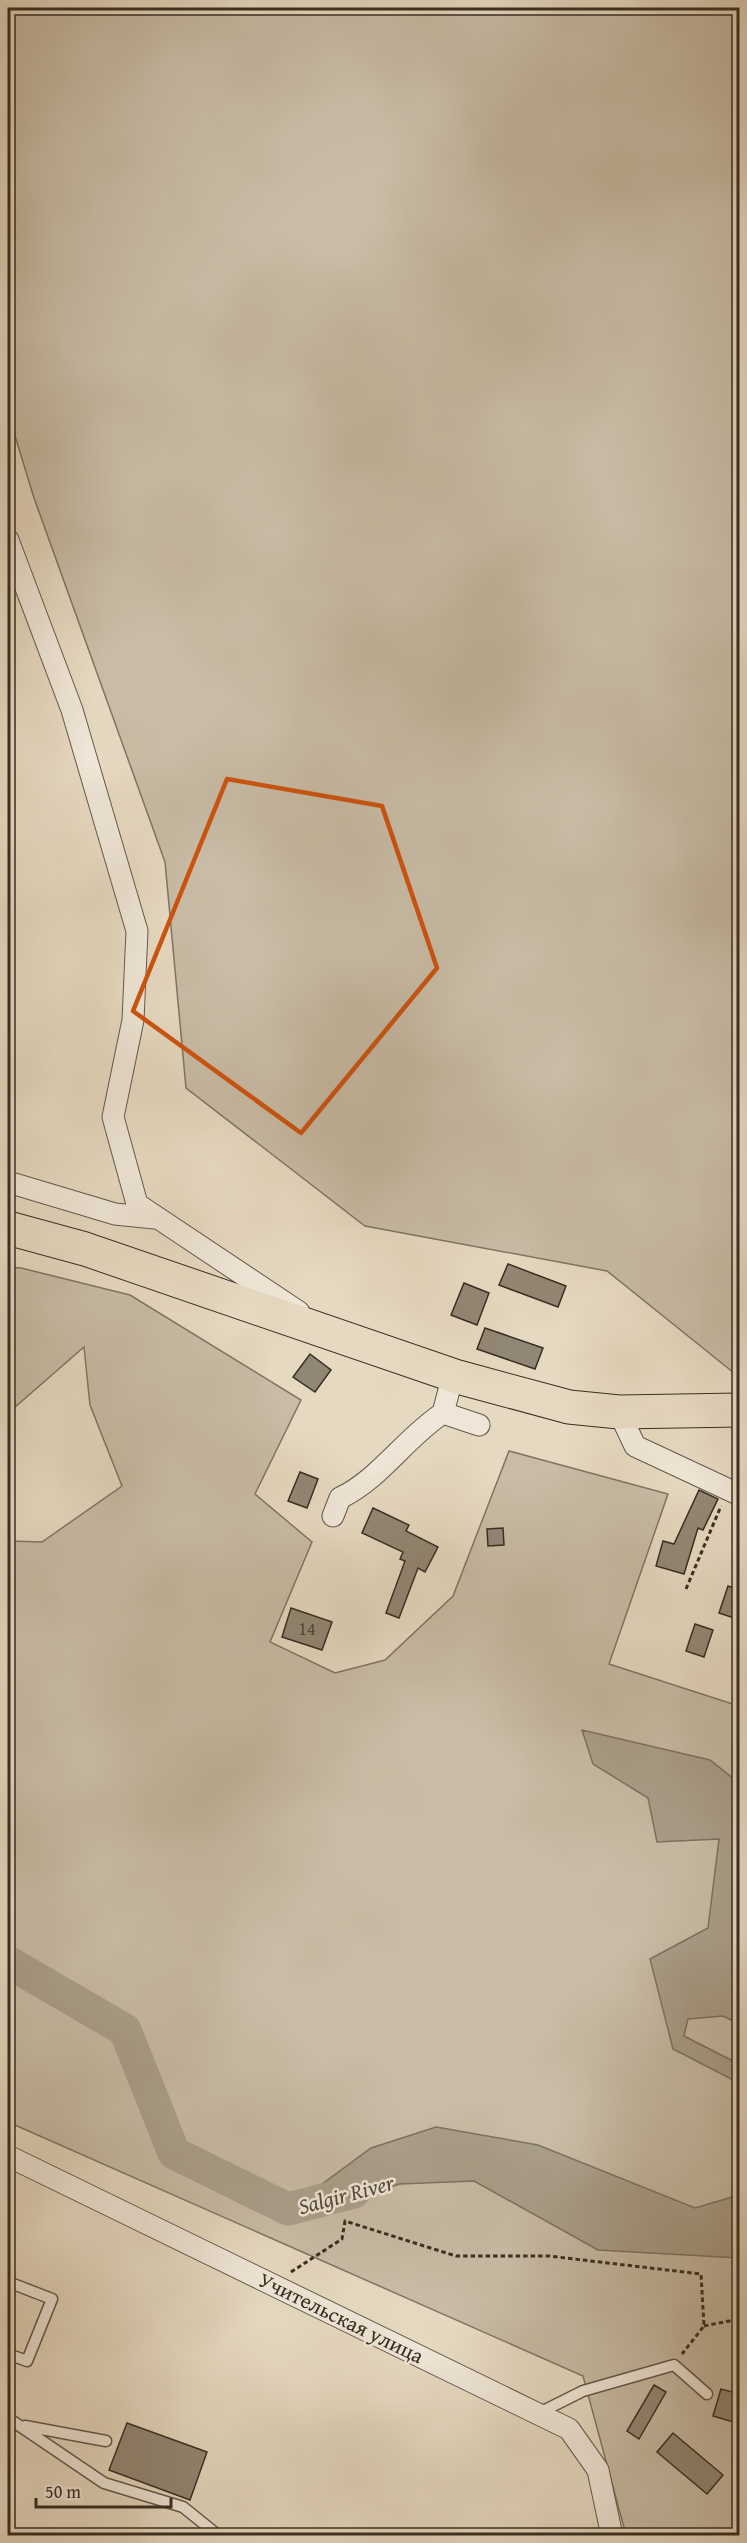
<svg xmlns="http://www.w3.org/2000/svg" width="747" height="2543" font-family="'Gentium Book Plus',serif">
	<rect width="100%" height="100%" fill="#e6d9c1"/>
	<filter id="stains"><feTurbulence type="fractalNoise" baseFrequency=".00333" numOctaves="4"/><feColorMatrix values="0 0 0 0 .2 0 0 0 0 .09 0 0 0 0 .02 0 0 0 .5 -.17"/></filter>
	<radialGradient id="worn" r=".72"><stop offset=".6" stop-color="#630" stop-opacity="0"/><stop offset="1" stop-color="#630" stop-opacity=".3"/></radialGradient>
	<path fill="#c8bca6" stroke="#7f7564" stroke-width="1.5" d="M8,8H739V1377L607,1271L365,1226L186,1088L165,862L34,498L8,413Z
		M8,1267L21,1268L130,1295L301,1400L255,1494L312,1542L270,1642L335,1673L385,1660L453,1596L509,1451L668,1494L609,1664L739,1706V2535H626L583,2376L8,2122V1541L42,1542L122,1486L90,1405L84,1347L14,1408L8,1427Z"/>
	<path fill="#aa9f8b" stroke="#7c7261" stroke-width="1.5" d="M582,1730L710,1760L739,1783V2024L723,2016L688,2019L684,2036L739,2064V2083L673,2049L650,1959L708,1928L719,1839L657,1842L648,1798L593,1764Z
		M436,2127L538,2145L695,2208L739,2195V2258L598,2250L474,2181L399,2184L319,2213L306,2196L371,2148Z"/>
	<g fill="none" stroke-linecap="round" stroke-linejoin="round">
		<path stroke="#aa9f8b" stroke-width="33" d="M8,1962L125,2030L174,2153L288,2209L354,2192"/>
	</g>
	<path fill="#928775" stroke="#362e22" stroke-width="1.5" d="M508,1264L566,1286L558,1307L499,1285Z
		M464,1283L489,1293L477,1325L451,1315Z
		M485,1328L543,1348L535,1369L477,1349Z
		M310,1354L331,1370L315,1392L293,1377Z
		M300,1472L318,1479L307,1508L288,1501Z
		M699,1490L718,1499L703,1530L698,1528L684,1574L656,1566L663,1541L674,1544Z
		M373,1508L409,1525L406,1531L438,1547L425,1572L418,1568L399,1618L386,1613L405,1561L400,1559L403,1552L362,1533Z
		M503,1528L504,1545L488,1546L487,1529Z
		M728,1586L740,1590V1620L719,1613Z
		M291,1608L332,1622L322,1650L282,1637Z
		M695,1624L713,1630L704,1657L686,1651Z
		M654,2385L666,2392L639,2439L627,2431Z
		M721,2389L740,2394V2424L713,2416Z
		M127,2423L207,2452L190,2500L109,2470Z
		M673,2433L723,2475L707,2494L657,2452Z"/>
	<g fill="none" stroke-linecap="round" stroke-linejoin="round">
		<defs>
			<path id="lane" d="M8,2282L52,2299L27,2361L8,2354
				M537,2414L583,2391L674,2365L707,2394
				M8,2418L104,2483L183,2507L219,2536
				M25,2426L106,2441"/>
			<path id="street" d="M8,540L72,710L137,931L133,1020L113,1117L137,1204L299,1312
				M8,1182L115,1214L154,1218
				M619,1412L635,1446L740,1495
				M443,1413L479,1425
				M333,1516L340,1498C380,1479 405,1438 443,1413L453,1375
				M8,2156L569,2429L598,2470L612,2536"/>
			<path id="primary" d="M8,1228L85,1249L458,1377L569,1407L619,1412L740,1410"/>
		</defs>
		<use href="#lane" stroke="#62594a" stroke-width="13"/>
		<use href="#street" stroke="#62594a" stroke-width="23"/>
		<use href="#primary" stroke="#362e22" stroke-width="35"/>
		<path stroke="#362e22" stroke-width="3" stroke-dasharray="4.5 3" stroke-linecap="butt" d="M686,1589L721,1506
			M291,2272L342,2239L345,2221L456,2256H549L701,2274L704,2326L682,2354
			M704,2326L729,2321L740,2325"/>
		<use href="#lane" stroke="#efe6d7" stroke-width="10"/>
		<use href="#street" stroke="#efe6d7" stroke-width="21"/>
		<use href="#primary" stroke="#e6d9c1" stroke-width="33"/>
	</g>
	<path fill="none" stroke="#cd530f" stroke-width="4.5" stroke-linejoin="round" d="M227,779L382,806L437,968L301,1133L133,1011Z"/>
	<g text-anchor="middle" stroke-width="5" stroke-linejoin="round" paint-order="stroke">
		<g font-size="18" fill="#4d4437">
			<text x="307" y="1635">14</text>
		</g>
		<g font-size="21" fill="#362e22" stroke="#efe6d7">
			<text transform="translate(341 2318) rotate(26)" y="7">Учительская улица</text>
		</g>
		<g font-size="22" font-style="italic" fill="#534a3c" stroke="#efe6d7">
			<text transform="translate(346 2194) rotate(-15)" y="8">Salgir River</text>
		</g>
	</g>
	<rect width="747" height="2543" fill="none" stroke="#e6d9c1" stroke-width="30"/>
	<rect x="9" y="9" width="729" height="2525" fill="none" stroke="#362e22" stroke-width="3"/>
	<rect x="15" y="15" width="717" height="2513" fill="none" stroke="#362e22" stroke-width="1.5"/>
	<path d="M36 2498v9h135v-9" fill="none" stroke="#362e22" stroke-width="3"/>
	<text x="45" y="2498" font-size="18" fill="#362e22" stroke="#efe6d7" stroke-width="4.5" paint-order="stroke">50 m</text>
	<rect width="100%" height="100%" filter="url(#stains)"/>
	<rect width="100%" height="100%" fill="url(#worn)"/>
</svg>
